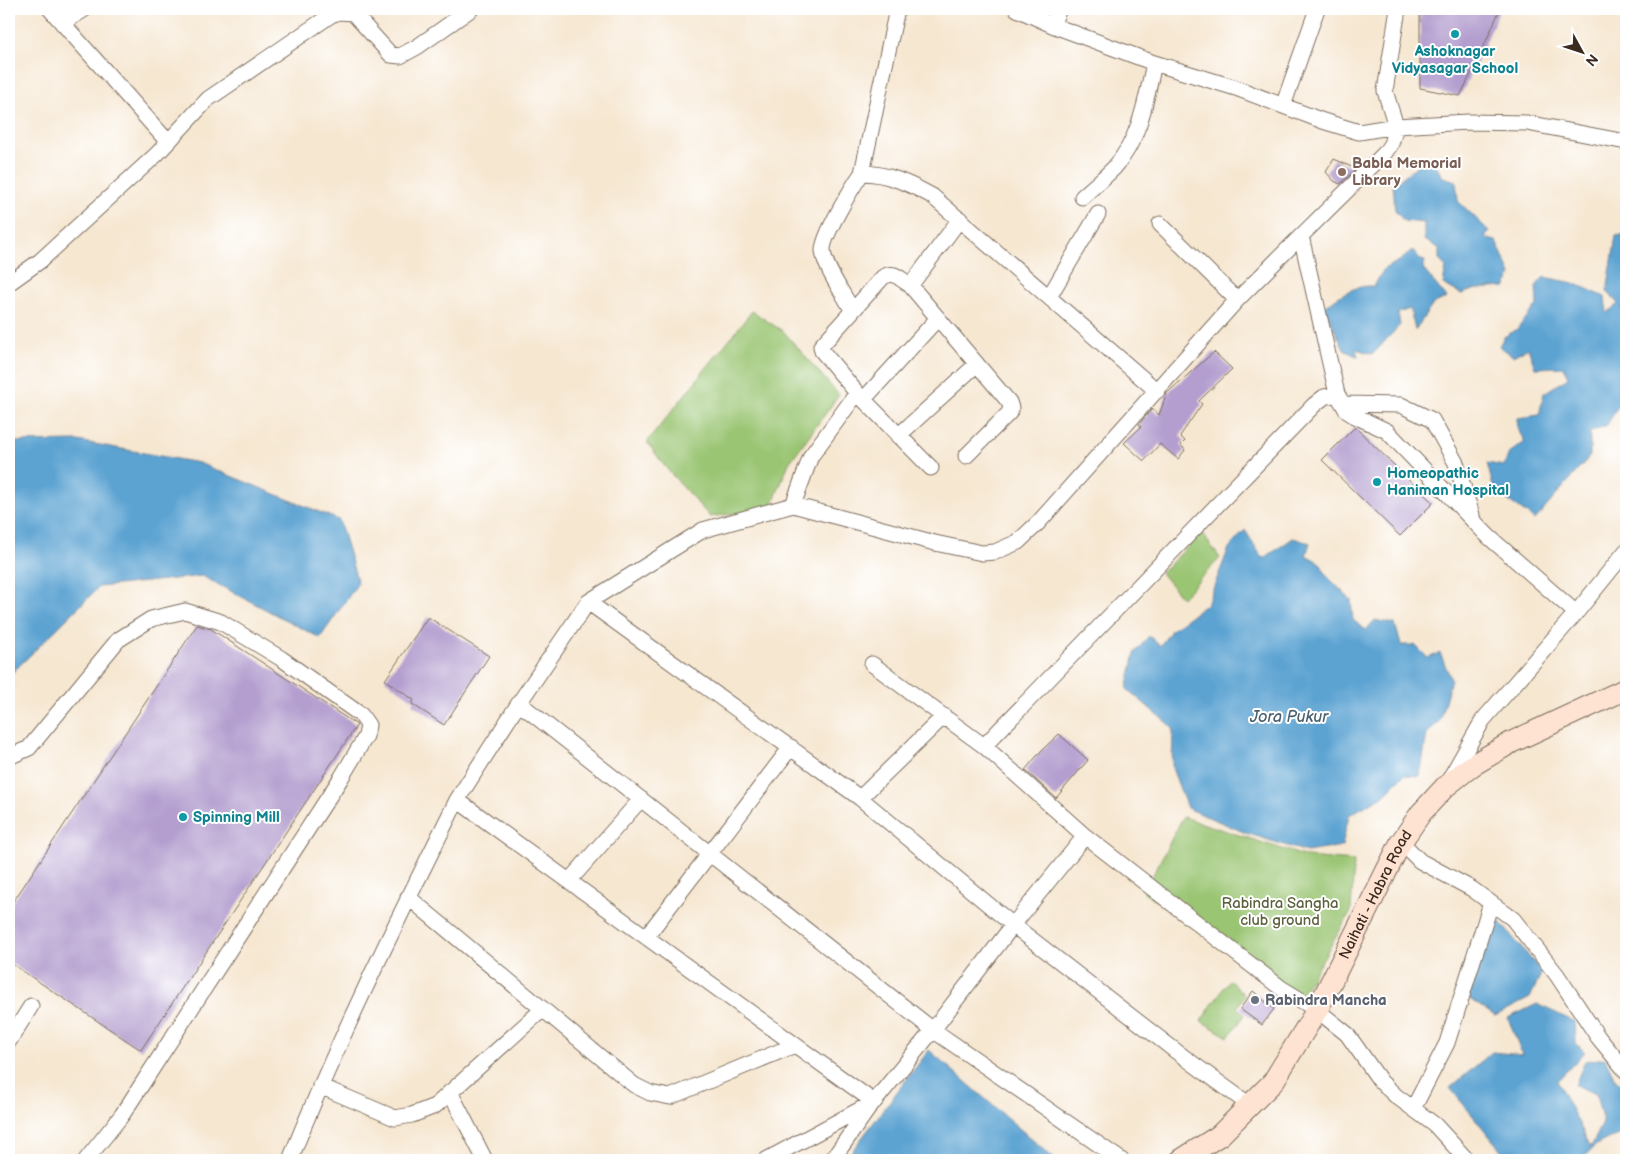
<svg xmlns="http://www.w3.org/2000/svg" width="1635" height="1169" font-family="'Balsamiq Sans',sans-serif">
	<rect width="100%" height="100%" fill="#fff"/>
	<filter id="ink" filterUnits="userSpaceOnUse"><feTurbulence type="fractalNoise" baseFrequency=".02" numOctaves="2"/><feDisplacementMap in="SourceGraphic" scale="10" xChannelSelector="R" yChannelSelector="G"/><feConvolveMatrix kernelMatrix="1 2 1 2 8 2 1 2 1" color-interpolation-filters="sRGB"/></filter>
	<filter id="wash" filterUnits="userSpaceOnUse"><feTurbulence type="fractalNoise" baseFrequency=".0096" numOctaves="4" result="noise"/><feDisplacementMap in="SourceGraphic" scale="20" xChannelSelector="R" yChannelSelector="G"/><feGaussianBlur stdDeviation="1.12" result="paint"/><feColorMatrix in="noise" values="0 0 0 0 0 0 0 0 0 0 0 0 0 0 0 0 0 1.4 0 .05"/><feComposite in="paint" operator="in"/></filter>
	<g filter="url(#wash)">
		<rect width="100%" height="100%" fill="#f6e7d1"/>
		<path fill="#9ac572" stroke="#6a7848" d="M752,311L784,332L839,395L789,463L771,508L710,517L666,468L647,442Z
			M1202,533L1220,558L1182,598L1161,573Z
			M1183,817L1307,857L1354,861L1351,912L1300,997L1144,892Z
			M1229,980L1245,995L1237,1008L1245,1015L1228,1037L1201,1021Z"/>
		<path fill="#5ca3d2" stroke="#4c6678" d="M1429,156L1443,177L1456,181L1458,201L1489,231L1485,238L1496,241L1511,274L1506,287L1477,289L1461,294L1443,284L1446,268L1439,259V248L1424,240V223L1404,221L1395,210L1393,185Z
			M1626,234V311L1621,307L1626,314V392L1607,425L1590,432V456L1535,520L1494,490L1487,463L1504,466L1509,453L1525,442L1518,430L1517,418L1539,415L1544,393L1568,378L1564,367L1535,368L1528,348L1513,356L1499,346L1504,337L1517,329L1537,305L1536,286L1544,277L1574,283L1605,297L1607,313L1618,304L1607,291L1616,236Z
			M1413,250L1418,259L1425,261L1423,269L1447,298L1434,303L1415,330L1410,309L1398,313L1400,325L1373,354L1356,349L1358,357L1344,350L1324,307C1340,295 1354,285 1374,286L1384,269L1401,260Z
			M78,441L199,463L339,520L358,583L320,638L202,576L99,587L9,676V442Z
			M1245,530L1263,559L1293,538L1310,543L1306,555L1320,563L1327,576L1351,600L1353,620L1366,630L1375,620L1395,624L1401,645H1415L1428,658L1440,653L1451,679L1440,720L1427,734L1420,776L1404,775L1383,796L1349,815L1342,846L1307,852L1246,833L1187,808L1172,768L1173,728L1127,689L1135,653L1149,636L1160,646L1172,629L1207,604L1229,548Z
			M1499,921L1542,972L1530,998L1495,1016L1465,996Z
			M1537,1004L1575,1022L1576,1043L1585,1052L1557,1081L1591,1147L1603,1123L1596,1094L1575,1085L1585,1061L1605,1058L1614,1077L1626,1090V1132C1605,1141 1597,1140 1582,1160H1509L1450,1088L1492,1052L1522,1055L1508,1018Z
			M929,1050L1050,1155L1056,1160H845Z"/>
		<g id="blocks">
			<path fill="#b39ecf" d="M1420,9H1500L1478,60L1460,96L1420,88Z
				M1334,159L1356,169L1340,184L1334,181L1326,172Z
				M1214,352L1232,369L1199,401L1202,404L1180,436L1185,441L1181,445L1185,450L1178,459L1160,444L1144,461L1124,443L1141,427L1139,424L1152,409L1159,415L1167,393Z
				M1355,427L1433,503L1400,536L1322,460Z
				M428,617L489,656L444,725L412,704L414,700L385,680Z
				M197,625L211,629L357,725L141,1050L9,962V908Z
				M1059,734L1088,760L1056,798L1025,770L1042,750Z
				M1253,991L1274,1009L1262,1025L1240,1009Z"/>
		</g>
	</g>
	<g filter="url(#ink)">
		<use href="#blocks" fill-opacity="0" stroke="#7c6c5d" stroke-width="1"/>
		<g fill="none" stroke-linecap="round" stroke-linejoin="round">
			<defs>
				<path id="minor" d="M50,9L168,142
					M1017,9L1052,25L1154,63L1236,88L1323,121L1359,132L1396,126L1469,122L1527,123L1626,142
					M1398,9L1385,91L1396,126L1391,144L1384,154L1301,236L1337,394L1347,411L1353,415L1387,431L1489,537L1576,613L1626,551
					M62,23L85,9
					M1052,25L1059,9
					M1283,106L1317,9
					M862,173L897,9
					M1082,197C1093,187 1104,178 1114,168C1140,139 1146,100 1154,63
					M1160,224L1237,300
					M9,283L40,261L157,154L208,99L331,15L339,12L353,13L391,55L400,56L417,47L471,9
					M909,284L1009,402L1011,408L1009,413L966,456
					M1049,297L1098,214
					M852,310C844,294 825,269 823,251C822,237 853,186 862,173C887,173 910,184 932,196L1157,391
					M864,399L938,318
					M1343,404L1401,405L1432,420L1456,463L1472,515
					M898,436L977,364
					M931,468L857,393L822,351L821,346L883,277C895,270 899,279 909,284L913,282L960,219
					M793,505L811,456L857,393
					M588,602L860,798L1013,925L933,1030L874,1102L457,800L519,703Z
					M588,602L703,530L793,505L935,543L982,553L995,552L1018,542L1038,523L1237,300L1301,236
					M872,664L984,746L1085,836L1281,988L1317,1010L1347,1034L1381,1082L1396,1096L1435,1125L1467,1160
					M519,703L933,1030L1121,1160
					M984,746L1314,405L1324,397L1337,394
					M9,757L29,748L118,640L151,619L185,611L221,622L282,659L361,715L368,725L366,736L341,778L122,1115L86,1160
					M1449,780L1483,720L1576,613
					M860,798L944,716
					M1085,836L1013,925L1177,1052L1251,1106
					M1401,842L1420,861L1472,889L1513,919L1557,975L1598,1037L1626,1071
					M569,881L641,799
					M408,897L634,1085L650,1093L670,1097L795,1045
					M646,937L791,747
					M9,1041L31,1006
					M320,1086L395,1118L412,1115L435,1106L543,1009
					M450,1092L485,1160
					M1413,1109L1447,1043L1491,903
					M290,1160C339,1037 398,919 457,800
					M766,1160L874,1102
					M832,1160L871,1105"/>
				<g id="secondary">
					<path id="s1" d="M1181,1160L1220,1135L1273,1082L1317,1010L1401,842L1421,813L1445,787L1473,765L1512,742L1626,689"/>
				</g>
			</defs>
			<use href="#minor" stroke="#7c6c5d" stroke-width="17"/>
			<use href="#secondary" stroke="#7c6c5d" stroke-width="23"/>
			<use href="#minor" stroke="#fff" stroke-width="15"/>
			<use href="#secondary" stroke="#fee3d2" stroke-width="21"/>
		</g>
	</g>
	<g fill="#0f9aa8" stroke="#fff" stroke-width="2">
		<circle cx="1455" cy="34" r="5"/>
		<circle cx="1377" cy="482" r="5"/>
		<circle cx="183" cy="817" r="5"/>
	</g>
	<circle fill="#8d6e63" stroke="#fff" stroke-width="2" cx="1342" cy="172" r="5"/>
	<circle fill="#6b7280" stroke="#fff" stroke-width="2" cx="1255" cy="1000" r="5"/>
	<g text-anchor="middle" stroke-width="4" stroke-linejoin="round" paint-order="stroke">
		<g font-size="15" font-weight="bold" fill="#0d838f" stroke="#fff" text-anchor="start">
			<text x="1455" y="56" text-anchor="middle">Ashoknagar<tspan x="1455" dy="17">Vidyasagar School</tspan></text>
			<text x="1387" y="478">Homeopathic<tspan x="1387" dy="17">Haniman Hospital</tspan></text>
			<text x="193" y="822">Spinning Mill</text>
		</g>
		<g font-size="15" font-weight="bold" fill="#785e54" stroke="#fff" text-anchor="start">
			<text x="1352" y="168">Babla Memorial<tspan x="1352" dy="17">Library</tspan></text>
		</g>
		<g font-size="15" fill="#3b2a1e" stroke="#fff">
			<text dy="5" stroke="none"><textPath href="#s1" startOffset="335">Naihati - Habra Road</textPath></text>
		</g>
		<g font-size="15" fill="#5c603b" stroke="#fff">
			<text x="1280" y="908">Rabindra Sangha<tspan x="1280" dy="17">club ground</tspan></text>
		</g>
		<g font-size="15" font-weight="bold" fill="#5b616d" stroke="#fff" text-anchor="start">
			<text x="1265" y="1005">Rabindra Mancha</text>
		</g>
		<g font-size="16" font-style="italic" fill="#4a606f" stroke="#fff">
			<text x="1289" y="722">Jora Pukur</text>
		</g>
	</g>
	<rect width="1635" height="1169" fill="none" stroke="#fff" stroke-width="30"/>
	<g transform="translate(1582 52) rotate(130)" stroke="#ffffff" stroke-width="4" paint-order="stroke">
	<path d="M0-4L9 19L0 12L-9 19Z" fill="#3b2a1e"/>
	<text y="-8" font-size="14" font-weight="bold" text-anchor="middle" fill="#3b2a1e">N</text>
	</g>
</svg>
